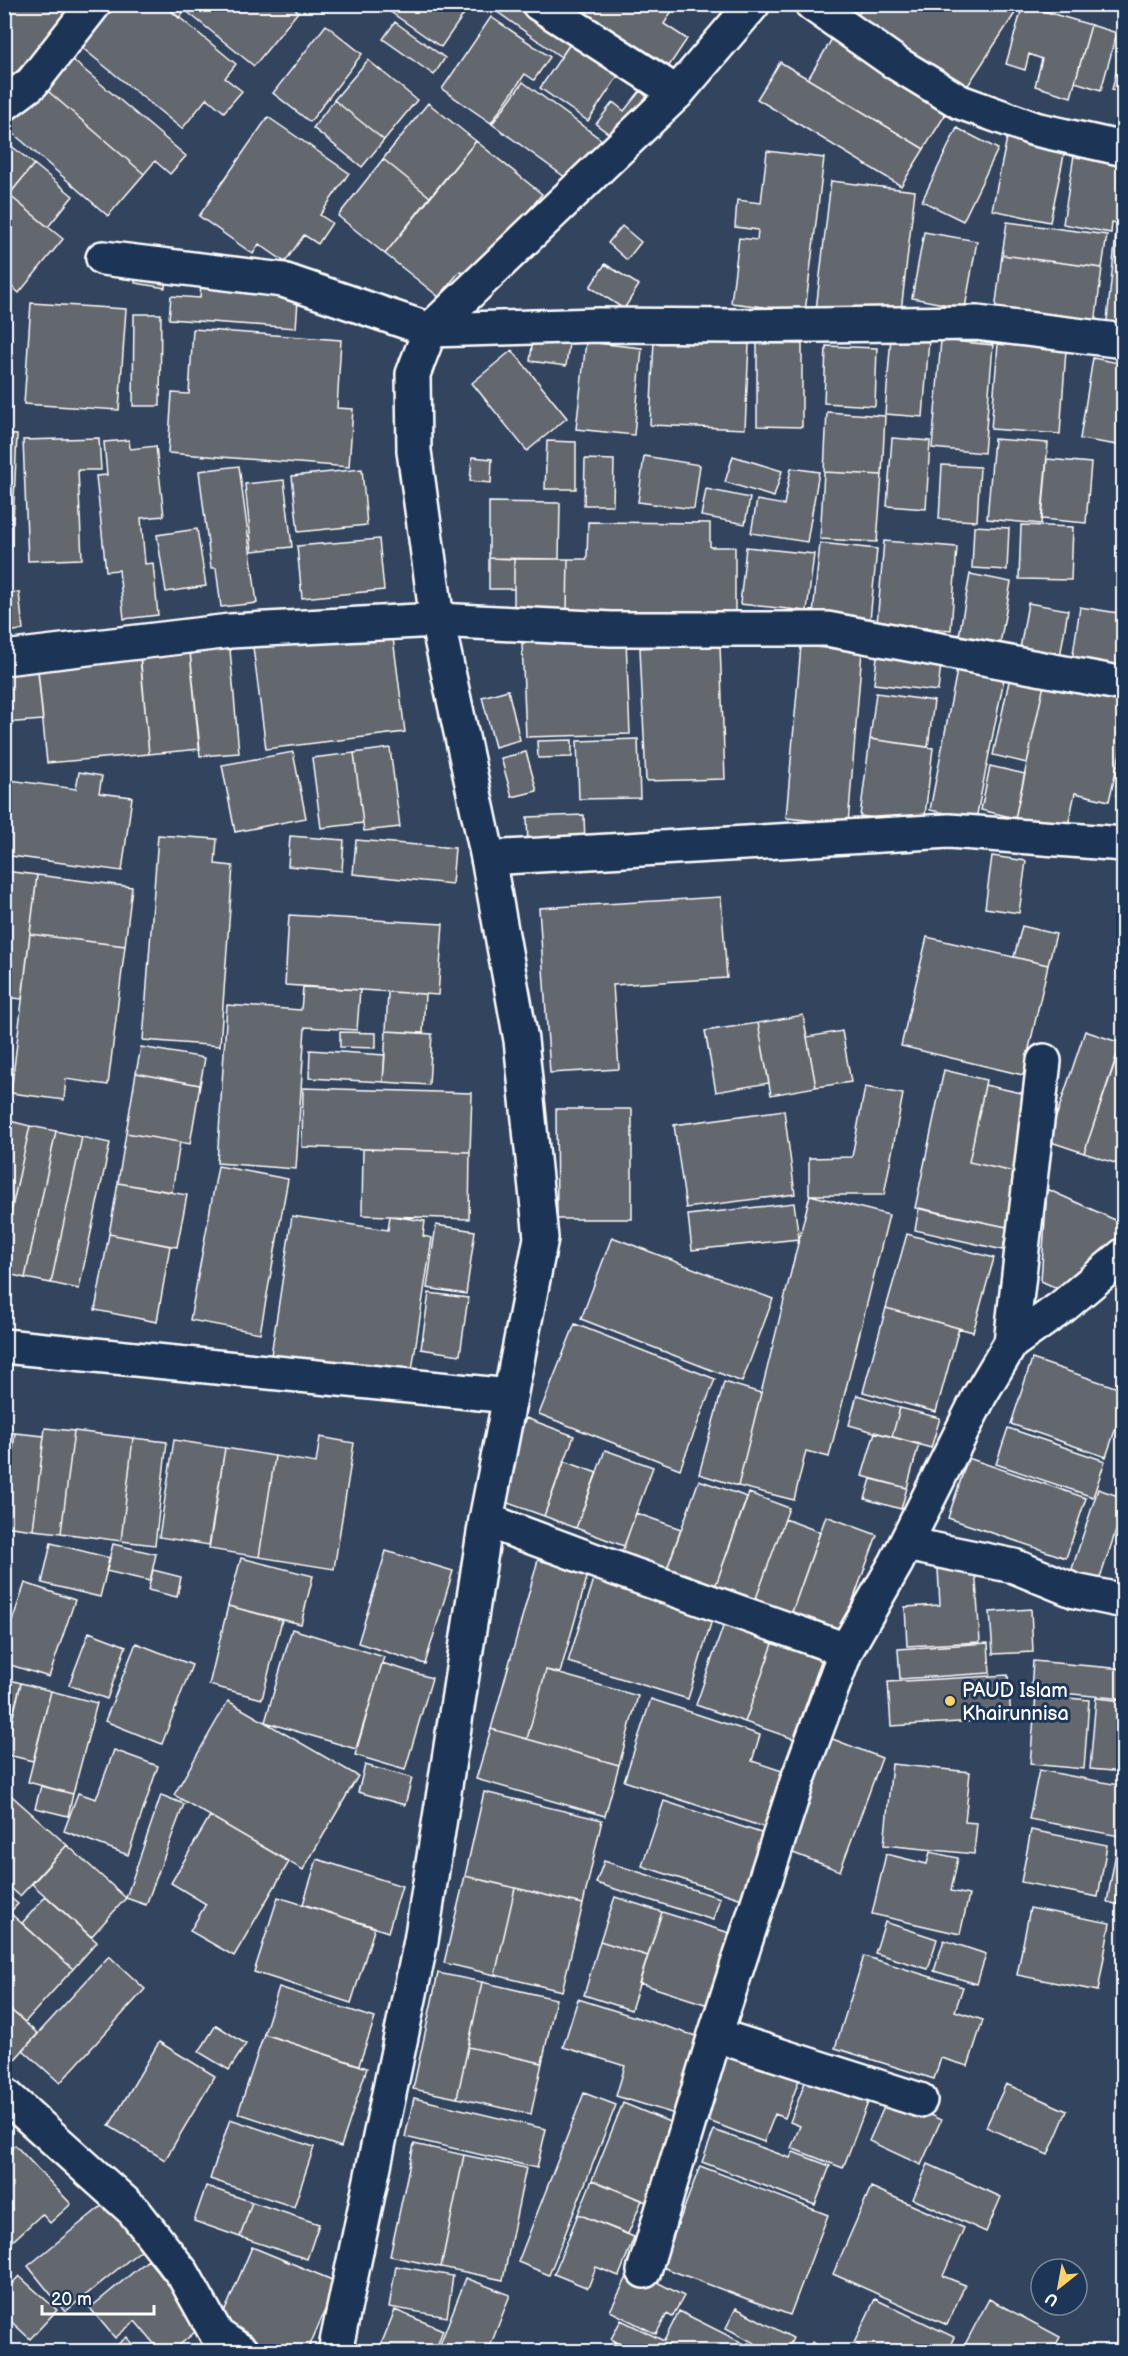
<svg xmlns="http://www.w3.org/2000/svg" width="1128" height="2356" font-family="'Balsamiq Sans',sans-serif">
	<rect width="100%" height="100%" fill="#32445e"/>
	<filter id="ink" filterUnits="userSpaceOnUse"><feTurbulence type="fractalNoise" baseFrequency=".0167" numOctaves="2"/><feDisplacementMap in="SourceGraphic" scale="12" xChannelSelector="R" yChannelSelector="G"/><feConvolveMatrix kernelMatrix="1 2 1 2 8 2 1 2 1" color-interpolation-filters="sRGB"/></filter>
	<g filter="url(#ink)">
		<path fill="#64676e" stroke="#fff" stroke-width="1.5" d="M4,4H81L4,85Z
			M107,4H163L236,64L225,78L242,91L224,112L207,98L182,129L75,42Z
			M163,4H190L179,18Z
			M190,4H290L298,12L254,66L185,10Z
			M379,4H471L441,47Z
			M486,4H518L572,41L561,57Z
			M572,4H676L664,24L687,39L669,66Z
			M865,4H1021L963,93L854,21Z
			M1023,5L1091,25L1071,97L1035,86L1042,59L1029,54L1025,70L1006,64Z
			M491,17L550,57L534,80L525,74L491,123L442,89Z
			M395,22L445,58L434,75L383,39Z
			M326,25L362,54L310,122L273,93Z
			M1091,25L1117,33L1101,90L1075,82Z
			M833,37L950,107L924,149L808,79Z
			M572,41L620,73L588,121L540,88Z
			M1121,53L1124,54V93L1112,90Z
			M68,56L186,156L170,174L155,161L144,174L42,86Z
			M368,60L417,100L384,140L334,100Z
			M780,62L924,149L901,186L757,99Z
			M523,82L603,141L573,183L492,124Z
			M42,86L144,174L108,216L7,128Z
			M640,91L654,102L621,143L596,124L613,102L624,111Z
			M334,100L384,140L362,167L313,128Z
			M428,103L476,141L430,197L383,159Z
			M268,117L349,173L320,215L332,223L318,244L304,235L285,262L259,244L253,254L199,216Z
			M957,128L998,149L963,221L922,201Z
			M1007,138L1065,150L1050,222L992,210Z
			M4,140L34,164L4,201Z
			M476,141L542,194L472,281L460,271L439,297L385,254Z
			M1075,149L1124,157V224L1112,222L1111,233L1063,224Z
			M767,151L824,158L805,312L731,303L739,238L757,240L758,230L735,227L737,200L761,203Z
			M383,159L430,197L385,254L338,216Z
			M34,164L73,196L48,227L9,195Z
			M831,181L915,191L900,320L816,310Z
			M9,195L63,239L19,293L4,280V201Z
			M1007,222L1107,235L1102,268L1002,255Z
			M622,226L641,242L627,260L608,243Z
			M924,232L977,241L965,308L912,298Z
			M1116,234L1124,235V331L1106,330Z
			M1002,255L1102,268L1095,325L995,311Z
			M605,264L639,285L624,309L590,287Z
			M137,266L167,270L165,288L135,283Z
			M201,281L299,287L296,328L169,319L171,296L200,298Z
			M31,303L126,309L119,410L24,404Z
			M134,314H161L160,406H133Z
			M193,329L341,340L337,408L353,409L349,467L168,453L172,393L189,394Z
			M891,336L929,339L923,417L885,414Z
			M533,339L569,343L566,366L530,361Z
			M654,340L749,344L745,429L650,425Z
			M941,340L993,345L984,453L932,448Z
			M586,342L642,348L634,435L576,429Z
			M757,343L802,344V427L757,426Z
			M998,344L1066,350L1060,434L991,429Z
			M826,346L877,348L875,406L824,403Z
			M512,350L567,418L527,451L472,383Z
			M1093,358L1124,364V446L1080,439Z
			M827,412L885,416L882,475L824,472Z
			M4,434L17,435L13,523H4Z
			M99,438L101,470H78L82,559L28,561L23,440Z
			M892,438L930,441L926,509L887,506Z
			M994,439L1048,443L1041,524L987,519Z
			M129,440L130,449L156,446L164,516L141,518L145,564L153,563L158,615L124,619L119,570L106,571L96,476L107,475L104,442Z
			M547,441L576,442V489H545Z
			M644,456L700,465L694,509L638,502Z
			M733,456L782,471L774,497L725,482Z
			M472,457L492,459L491,483L470,481Z
			M585,459L614,460L613,505H584Z
			M1047,459L1091,463L1086,523L1042,519Z
			M942,465L980,467L977,521L939,519Z
			M239,466L257,603L221,607L216,568H211L199,471Z
			M791,468L819,472L807,542L751,533L757,500L784,505Z
			M362,469L367,525L298,532L292,476Z
			M824,472L882,475L877,542L820,539Z
			M284,480L292,547L252,551L245,484Z
			M706,489L750,498L745,524L701,516Z
			M489,502L560,503L559,559L489,558Z
			M588,522L710,523V547H735V613L567,610L568,559H587Z
			M1021,525L1073,527L1071,580L1019,579Z
			M974,526L1009,528L1007,570L972,568Z
			M197,529L206,586L166,592L157,535Z
			M379,539L384,590L302,598L297,546Z
			M884,541L957,547L951,630L877,624Z
			M820,543L877,549L870,620L813,614Z
			M746,547L814,554L807,611L740,604Z
			M489,558L514,559V589H489Z
			M514,559H568L567,610L514,609Z
			M970,574L1011,582L1000,644L959,636Z
			M19,592L23,630L4,632V593Z
			M1028,603L1068,610L1060,657L1020,649Z
			M1080,607L1124,614V669L1072,661Z
			M392,630L405,732L266,749L253,647Z
			M229,638L239,753L200,756L189,642Z
			M626,640L630,734L526,737L522,643Z
			M189,642L200,749L149,754L139,646Z
			M720,645L725,779L646,781L640,648Z
			M801,646L862,651L848,824L786,818Z
			M878,647L942,654L938,691L874,684Z
			M140,653L149,754L47,763L37,662Z
			M959,660L1006,669L976,819L930,810Z
			M38,670L43,720L4,723V673Z
			M1011,672L1045,680L1027,763L993,755Z
			M1045,680L1124,697V736L1109,801L1075,793L1067,830L1015,818Z
			M508,690L520,740L495,747L482,697Z
			M876,693L934,701L928,747L870,739Z
			M4,733L11,734L4,784Z
			M638,739L640,798L579,799L577,741Z
			M870,739L933,748L924,824L860,816Z
			M572,740V757L538,758L537,741Z
			M390,748L400,827L364,831L354,753Z
			M293,752L306,818L235,832L222,765Z
			M526,752L537,791L512,797L501,758Z
			M354,753L363,823L321,828L312,758Z
			M990,766L1025,774L1015,818L981,810Z
			M1124,767V796L1116,795Z
			M79,772L102,776L99,793L132,797L122,871L4,855V817L10,780L76,789Z
			M584,815L585,844L528,846L527,817Z
			M158,835L217,839L215,864L233,866L220,1046L143,1040Z
			M290,836L344,840L342,871L288,866Z
			M356,840L455,848L452,884L353,874Z
			M992,856L1026,861L1019,913L985,908Z
			M4,871L37,875L22,999L4,997Z
			M37,875L132,887L125,946L30,934Z
			M721,897L727,978L613,985L619,1069L550,1073L539,908Z
			M289,915L443,924L438,995L285,985Z
			M1022,926L1056,934L1048,965L1014,957Z
			M30,934L125,946L108,1085L66,1079L64,1100L11,1093Z
			M927,937L1048,965L1023,1075L901,1046Z
			M303,987L360,990L357,1030L305,1027L296,1169L217,1163L227,1005L301,1010Z
			M388,992L425,994L423,1033L386,1031Z
			M803,1015L816,1087L771,1095L758,1023Z
			M758,1023L769,1083L716,1092L705,1031Z
			M386,1031L432,1034L429,1085L383,1082Z
			M842,1031L851,1082L816,1087L807,1037Z
			M1085,1031L1121,1043L1084,1153L1048,1141Z
			M340,1032L376,1033V1048L340,1047Z
			M1124,1036V1166L1084,1153Z
			M141,1047L205,1058L200,1085L136,1073Z
			M310,1050L385,1055L383,1082L309,1078Z
			M944,1070L986,1080L969,1162L1019,1173L1007,1227L915,1208Z
			M136,1073L200,1085L190,1144L126,1133Z
			M985,1085L1030,1095L1014,1172L969,1162Z
			M865,1087L903,1094L884,1195H809V1158L852,1157Z
			M303,1088L472,1093L470,1152L302,1147Z
			M556,1109H632V1219H557Z
			M784,1110L795,1194L686,1208L674,1125Z
			M4,1120L10,1121L4,1146Z
			M10,1121L30,1126L4,1244V1146Z
			M30,1126L56,1131L25,1278L4,1273V1244Z
			M56,1131L82,1137L51,1283L25,1278Z
			M126,1133L180,1142L172,1192L118,1183Z
			M82,1137L110,1143L79,1289L51,1283Z
			M363,1149L470,1152L469,1219L362,1215Z
			M218,1166L288,1179L260,1333L190,1320Z
			M118,1183L187,1195L177,1247L109,1234Z
			M1047,1189L1124,1224V1231L1061,1290L1041,1281Z
			M810,1195L889,1215L829,1457L806,1451L794,1500L738,1486Z
			M794,1203L799,1239L692,1250L688,1215Z
			M919,1208L1007,1227L1003,1250L915,1230Z
			M292,1216L388,1230L390,1216L425,1221L423,1236L432,1238L411,1377L271,1355Z
			M436,1225L475,1231L466,1294L427,1288Z
			M109,1234L170,1246L157,1322L95,1310Z
			M907,1234L994,1258L973,1332L886,1308Z
			M612,1237L773,1299L742,1382L581,1319Z
			M429,1293L468,1298L460,1355L421,1349Z
			M886,1308L959,1328L936,1412L863,1392Z
			M575,1324L715,1379L680,1469L539,1414Z
			M1032,1359L1124,1390V1404L1106,1457L1011,1424Z
			M724,1382L761,1393L738,1486L699,1474Z
			M857,1395L900,1408L892,1437L849,1425Z
			M900,1408L940,1418L931,1448L892,1437Z
			M526,1418L574,1436L544,1516L497,1499Z
			M45,1428L74,1431L61,1533L33,1530Z
			M1008,1428L1105,1461L1093,1497L996,1464Z
			M74,1431L133,1438L121,1541L61,1533Z
			M4,1432L15,1433L4,1522Z
			M875,1432L919,1444L907,1488L862,1476Z
			M15,1433L44,1436L33,1530L4,1526Z
			M320,1437L354,1443L334,1569L259,1557L275,1456L316,1463Z
			M133,1438L167,1442L155,1545L121,1541Z
			M174,1440L225,1448L209,1545L159,1537Z
			M225,1448L275,1456L259,1557L209,1549Z
			M605,1450L653,1467L624,1546L576,1528Z
			M968,1458L1086,1498L1066,1558L948,1518Z
			M564,1461L597,1473L576,1528L544,1516Z
			M871,1479L907,1488L901,1509L865,1499Z
			M699,1480L747,1497L715,1587L667,1569Z
			M1098,1489L1124,1498V1507L1099,1581L1071,1572Z
			M749,1493L789,1508L755,1601L715,1587Z
			M636,1513L681,1529L667,1569L622,1552Z
			M826,1516L877,1535L841,1633L791,1615Z
			M785,1519L820,1532L791,1615L755,1601Z
			M51,1543L110,1558L100,1597L42,1583Z
			M113,1544L156,1554L150,1581L106,1571Z
			M386,1551L453,1571L425,1664L358,1643Z
			M241,1558L313,1576L301,1624L228,1606Z
			M538,1560L588,1574L560,1673L546,1670L527,1739L491,1729Z
			M975,1566L980,1642L907,1646L905,1607L940,1605L938,1569Z
			M153,1570L181,1577L177,1597L148,1590Z
			M595,1576L714,1613L688,1699L568,1662Z
			M25,1583L75,1600L49,1677L4,1663V1645Z
			M228,1606L282,1620L262,1699L209,1685Z
			M1031,1609L1033,1652L993,1654L990,1612Z
			M725,1621L775,1638L745,1722L696,1705Z
			M292,1629L384,1657L356,1749L265,1722Z
			M89,1632L126,1646L107,1699L69,1685Z
			M775,1638L823,1655L794,1739L745,1722Z
			M136,1643L192,1665L162,1744L105,1721Z
			M988,1643L990,1673L900,1679L898,1649Z
			M1033,1661L1124,1669V1699L1031,1690Z
			M382,1663L432,1678L405,1770L355,1755Z
			M546,1670L638,1696L619,1765L527,1739Z
			M1008,1675L1011,1719L891,1726L888,1682Z
			M4,1678L21,1683L4,1748Z
			M21,1683L51,1691L33,1761L4,1754Z
			M51,1691L97,1703L73,1794L28,1782Z
			M1036,1695L1089,1700L1084,1769L1030,1764Z
			M1096,1698L1124,1701V1772L1090,1769Z
			M651,1699L760,1735L752,1761L788,1773L769,1829L624,1781Z
			M228,1701L358,1776L303,1870L174,1795Z
			M491,1729L619,1765L605,1816L476,1779Z
			M830,1738L882,1758L840,1871L788,1851Z
			M114,1750L158,1766L128,1855L64,1831L78,1793L96,1799Z
			M892,1764L970,1772L965,1822L977,1823L974,1854L884,1845Z
			M365,1765L412,1778L405,1805L358,1792Z
			M1039,1770L1124,1786V1812L1119,1836L1029,1819Z
			M41,1786L73,1794L68,1816L35,1808Z
			M4,1789L67,1845L20,1896L4,1882Z
			M484,1792L602,1820L583,1904L465,1876Z
			M161,1795L184,1804L146,1905L126,1898Z
			M664,1801L770,1836L748,1901L642,1866Z
			M210,1816L289,1862L234,1956L190,1931L206,1904L171,1883Z
			M1031,1830L1107,1845L1098,1897L1021,1882Z
			M1118,1841L1124,1842V1906L1107,1902Z
			M67,1845L126,1898L91,1937L32,1884Z
			M930,1852L958,1858L951,1891L969,1895L960,1934L872,1914L886,1854L927,1864Z
			M317,1859L402,1886L388,1932L303,1904Z
			M604,1861L720,1898L713,1920L596,1883Z
			M465,1876L515,1888L495,1975L444,1963Z
			M515,1888L583,1904L562,1991L495,1975Z
			M4,1892L18,1904L4,1918Z
			M46,1896L97,1942L73,1969L22,1923Z
			M278,1897L375,1927L351,2003L254,1972Z
			M615,1897L662,1912L648,1956L600,1941Z
			M1030,1908L1110,1923L1098,1991L1017,1975Z
			M9,1912L73,1969L25,2022L4,2004V1918Z
			M662,1912L730,1933L708,2005L639,1983Z
			M885,1922L937,1939L928,1969L875,1953Z
			M944,1940L986,1954L977,1984L934,1971Z
			M600,1941L648,1956L631,2010L584,1995Z
			M109,1956L145,1989L60,2083L23,2050Z
			M864,1956L963,1987L955,2011L983,2020L968,2066L941,2058L934,2079L835,2048Z
			M438,1973L482,1982L457,2098L413,2089Z
			M482,1982L556,1999L542,2063L468,2047Z
			M279,1987L375,2018L359,2065L264,2034Z
			M578,1999L699,2037L675,2114L616,2096L625,2066L563,2047Z
			M4,2004L38,2034L4,2071Z
			M216,2025L246,2044L229,2070L199,2052Z
			M264,2034L367,2068L341,2147L238,2113Z
			M721,2041L802,2072L785,2118L775,2114L764,2142L693,2115Z
			M159,2042L215,2076L165,2160L109,2126Z
			M468,2047L542,2063L531,2114L457,2098Z
			M810,2069L872,2092L843,2168L791,2148L800,2126L790,2122Z
			M1006,2084L1067,2111L1048,2155L986,2127Z
			M584,2093L616,2105L549,2275L518,2262Z
			M889,2096L941,2120L921,2165L869,2141Z
			M414,2098L546,2129L537,2168L405,2137Z
			M623,2103L677,2125L646,2202L592,2180Z
			M230,2119L314,2147L294,2207L210,2179Z
			M714,2130L790,2158L793,2152L830,2166L815,2205L702,2162Z
			M414,2144L464,2155L441,2267L390,2256Z
			M15,2145L71,2204L50,2223L42,2214L4,2249V2155Z
			M464,2155L526,2168L503,2280L441,2267Z
			M928,2164L1001,2197L986,2232L913,2199Z
			M700,2166L828,2215L790,2315L662,2267Z
			M592,2180L642,2200L628,2234L578,2214Z
			M206,2186L252,2202L240,2237L194,2221Z
			M871,2187L964,2228L943,2276L965,2285L947,2325L833,2274Z
			M109,2200L146,2246L65,2312L28,2266Z
			M252,2202L319,2224L307,2259L240,2237Z
			M578,2214L634,2237L619,2276L596,2267L588,2288L554,2274Z
			M252,2247L337,2282L307,2352H278L218,2327Z
			M148,2260L167,2283L171,2280L207,2322L171,2352H161L135,2321L115,2338L90,2308Z
			M396,2266L453,2276L447,2317L389,2307Z
			M631,2269L684,2296L672,2317L667,2314L656,2334L610,2311Z
			M19,2276L57,2310L30,2339L4,2315V2292Z
			M466,2278L510,2295L488,2352H437Z
			M875,2299L954,2337L947,2352H871L854,2343Z
			M989,2299L1060,2337L1052,2352H961Z
			M736,2308L793,2338L786,2352H771L726,2328Z
			M395,2310L443,2330L435,2352H378Z
			M679,2311L745,2344L742,2352H635L611,2339L621,2320L664,2341Z
			M127,2337L138,2352H108Z
			M614,2342L630,2352H609Z
			M812,2342L827,2352H807Z
			M748,2343L766,2352H744Z"/>
		<g fill="none" stroke-linecap="round" stroke-linejoin="round">
			<defs>
				<path id="minor" d="M539,4L677,93
					M812,4L896,63L960,102L1035,129L1124,149
					M4,104L32,83L94,4
					M103,258L283,280L430,330L598,325L737,326L977,323L1124,341
					M4,658L230,631L437,620L611,629H827L1124,684
					M488,858L949,831L1124,844
					M1011,1343L1044,1061
					M4,1346L510,1396
					M486,1520L617,1569L846,1650
					M906,1544L1014,1566L1075,1591L1124,1601
					M715,2035L920,2100
					M4,2094L134,2211L183,2274L217,2335L242,2352
					M644,2271L715,2035L797,1782L846,1650L896,1563L980,1395L1011,1343L1062,1307L1124,1255"/>
				<path id="tertiary" d="M335,2352L421,1941L486,1520L541,1238L521,1040L488,858L437,620L414,451L413,374L430,330L677,93L753,4"/>
			</defs>
			<use href="#minor" stroke="#fff" stroke-width="38"/>
			<use href="#tertiary" stroke="#fff" stroke-width="38"/>
			<use href="#minor" stroke="#1d3557" stroke-width="33"/>
			<use href="#tertiary" stroke="#1d3557" stroke-width="33"/>
		</g>
	</g>
	<circle fill="#ffd166" stroke="#1d3557" stroke-width="2" cx="950" cy="1701" r="6"/>
	<g text-anchor="middle" stroke-width="6" stroke-linejoin="round" paint-order="stroke">
		<g font-size="20" fill="#fff" stroke="#1d3557" text-anchor="start">
			<text x="962" y="1697">PAUD Islam<tspan x="962" dy="23">Khairunnisa</tspan></text>
		</g>
	</g>
	<rect width="1128" height="2356" fill="none" stroke="#1d3557" stroke-width="24"/>
	<rect x="12" y="12" width="1104" height="2332" fill="none" stroke="#fff" stroke-width="2" filter="url(#ink)"/>
	<g transform="translate(1059 2287) rotate(211)"><circle r="28" fill="#1d3557" stroke="#77869a" stroke-width="1.5"/>
	<path d="M0-4.5L10 22L0 15L-10 22Z" fill="#ffd166"/>
	<text y="-9" font-size="16" font-weight="bold" text-anchor="middle" fill="#ffffff">U</text>
	</g>
	<path d="M42 2305v9h112v-9" fill="none" stroke="#ffffff" stroke-width="3"/>
	<text x="51" y="2305" font-size="18" fill="#ffffff" stroke="#1d3557" stroke-width="4.5" paint-order="stroke">20 m</text>
</svg>
